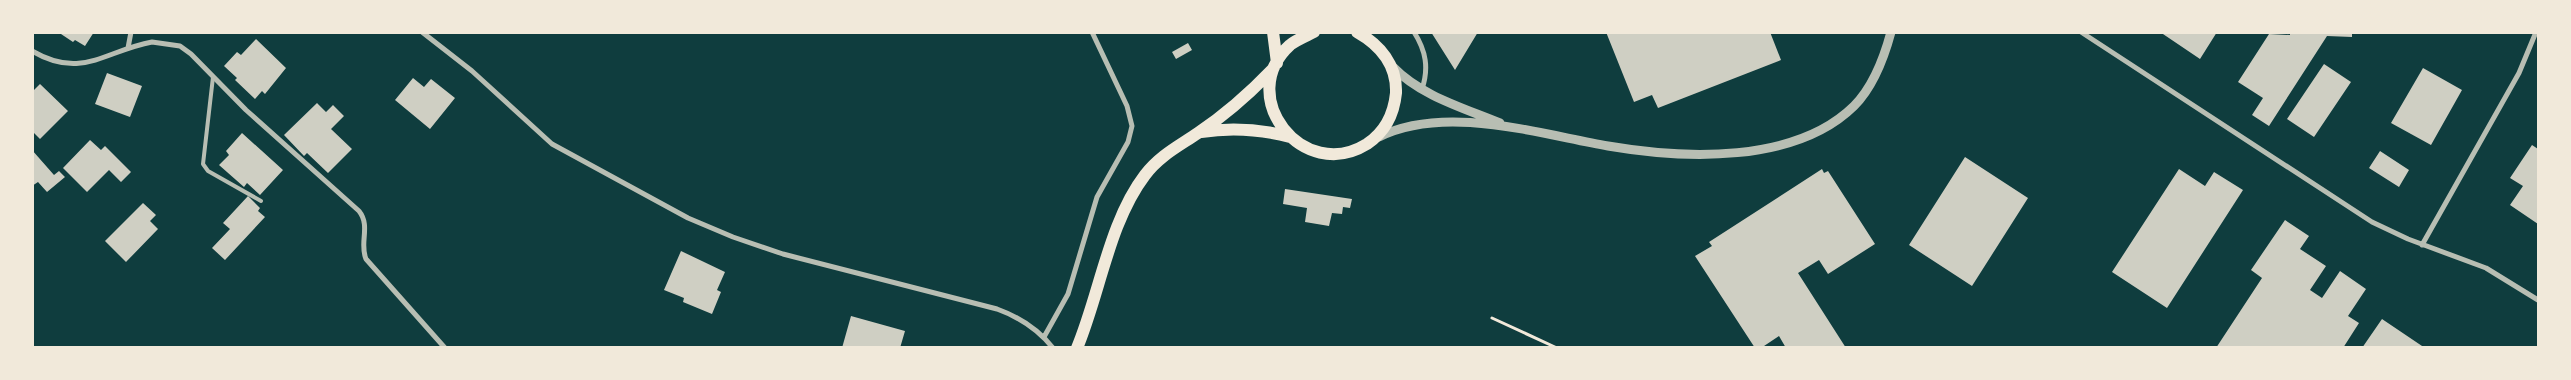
<svg xmlns="http://www.w3.org/2000/svg" width="2571" height="380" font-family="'PT Sans',sans-serif">
	<rect width="100%" height="100%" fill="#0f3d3e"/>
	<path fill="#cfcfc3" d="M58,32H94L85,46L75,40L73,42Z
		M1431,32H1478L1455,70Z
		M1606,32H1770L1781,60L1658,108L1652,95L1634,102Z
		M2160,32H2217L2200,59Z
		M2290,32H2352V37L2327,36L2269,126L2252,115L2263,98L2238,82L2269,34L2290,35Z
		M256,39L286,68L265,94L262,91L255,99L235,80L237,78L224,66L237,52L241,55Z
		M1188,43L1192,50L1176,59L1172,52Z
		M2324,64L2351,82L2314,137L2287,119Z
		M2423,68L2462,90L2431,145L2391,123Z
		M107,73L142,86L130,117L95,104Z
		M413,78L424,87L431,79L455,98L430,129L395,100Z
		M40,84L68,111L40,139L32,131V92Z
		M317,103L326,112L333,105L344,116L331,129L352,149L328,173L307,153L304,156L284,135Z
		M242,133L283,170L260,195L247,183L244,187L219,165L229,155L226,151Z
		M90,140L101,150L105,146L131,172L121,182L109,170L87,192L63,168Z
		M2532,145L2538,149V224L2510,205L2523,186L2510,178Z
		M32,150L54,175L59,171L65,177L47,192L38,182L32,186Z
		M2380,151L2409,170L2399,187L2369,168Z
		M1965,157L2028,198L1972,286L1909,245Z
		M1822,169L1824,173L1828,171L1875,244L1828,274L1819,260L1798,273L1846,348H1786L1779,336L1761,348H1755L1695,256L1712,246L1709,242Z
		M2179,169L2205,186L2214,172L2243,190L2167,308L2112,272Z
		M1285,189L1352,199L1350,208L1343,207L1342,214L1332,213L1329,226L1305,222L1307,208L1283,204Z
		M248,196L260,208L258,211L265,217L225,260L212,248L230,229L223,223Z
		M143,203L156,215L150,221L158,229L126,262L105,241Z
		M2285,220L2309,236L2300,249L2326,266L2310,290L2322,298L2340,271L2366,289L2348,316L2359,323L2343,348H2216L2262,278L2251,270Z
		M681,251L725,272L717,290L721,292L712,314L683,302L684,298L664,290Z
		M851,316L905,331L900,348H842Z
		M2382,319L2425,348H2362Z"/>
	<g fill="none" stroke-linecap="round" stroke-linejoin="round">
		<path stroke="#f1e9da" stroke-width="3" d="M1492,318L1557,348"/>
		<path stroke="#b8beb3" stroke-width="4" d="M213,77L203,164L208,171L261,201"/>
		<path stroke="#b8beb3" stroke-width="5" d="M422,32L472,71L552,144L688,218L733,237L783,254L997,309C1019,317 1038,329 1053,348
			M1414,32C1426,51 1429,68 1422,89
			M2081,32L2372,222L2408,239L2486,268L2538,300
			M128,48L131,32
			M32,51C82,80 104,51 152,42L180,46L191,54L246,110L359,211C371,226 359,243 366,259L445,348
			M2422,245L2519,73L2536,32
			M1044,337L1068,294L1097,197L1128,142L1132,126L1127,106L1092,32"/>
		<path stroke="#b8beb3" stroke-width="9" d="M1393,67C1421,96 1464,108 1500,123
			M1379,137C1445,104 1539,134 1608,146C1684,159 1795,164 1854,106C1873,87 1884,58 1891,32"/>
		<path stroke="#f1e9da" stroke-width="12" d="M1273,32L1277,63
			M1314,32C1306,36 1296,40 1290,45C1234,96 1303,184 1367,144C1385,132 1394,113 1396,93C1397,65 1380,45 1357,32
			M1201,132C1232,127 1260,129 1290,137
			M1077,348C1100,293 1109,222 1145,175C1159,156 1179,146 1198,133C1225,115 1250,93 1273,69"/>
	</g>
	<rect width="2571" height="380" fill="none" stroke="#f1e9da" stroke-width="68"/>
</svg>
